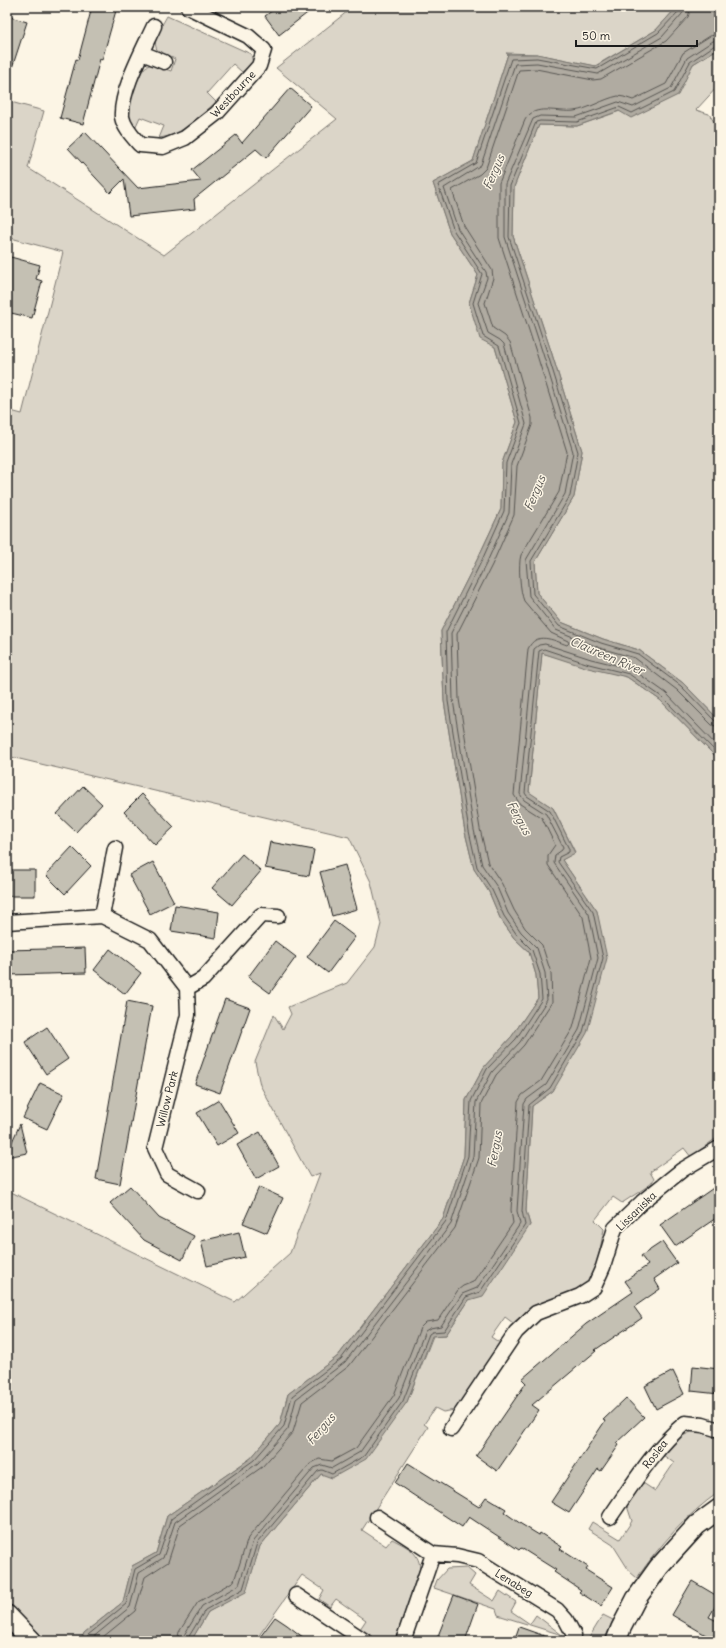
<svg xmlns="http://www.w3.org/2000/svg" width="726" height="1648" font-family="Delius,sans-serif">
	<rect width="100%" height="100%" fill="#fcf5e5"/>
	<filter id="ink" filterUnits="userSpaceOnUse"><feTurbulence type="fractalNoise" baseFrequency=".025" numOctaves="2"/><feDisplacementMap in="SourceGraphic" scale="8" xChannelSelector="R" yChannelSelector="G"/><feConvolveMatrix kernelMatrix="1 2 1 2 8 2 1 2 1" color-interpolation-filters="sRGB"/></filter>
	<g filter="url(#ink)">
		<path fill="#dbd5c8" stroke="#7c7872" d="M353,7H677L656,30L595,66L537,54L506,53L508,54L473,161L433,183L450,233L478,275L469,303L495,347L517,422L502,463L501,509L478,558L441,631L444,701L465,832L474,869L489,892L500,918L514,938L529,952L536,975L538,998L512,1036L484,1067L466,1100L464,1156L443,1219L338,1356L288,1394L280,1424L251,1458L167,1516L156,1553L132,1566L123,1602L84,1633L81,1641H47L7,1602V1190L235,1302L290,1253L320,1173L310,1177L260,1085L255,1062L274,1015L283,1029L291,1014L288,1007L347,983L375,947L381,924L371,882L349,837L7,756V410L22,414L63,252L7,237V101L44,111L28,168L164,255L337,119L276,68Z
			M167,16L251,54L253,63L242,72L233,64L207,93L216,102C199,117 183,135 159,138L164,126L140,117L135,128C133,125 130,121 129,117C128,106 138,71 147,66C154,62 164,69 171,71L175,59C171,57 162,54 158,51C150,41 163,24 167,16Z
			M719,48V85L696,110L709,114L716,125H719V720L683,683L639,650L603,639L561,622L537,593L535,562L574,497L582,451L551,351L513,236L514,187L539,125L577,126L620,111L677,95L693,64Z
			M542,653L627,677L660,700L719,760V1136L691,1157L684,1148L650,1172L654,1179L651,1184L622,1203L613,1197L595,1220L604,1229L596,1270L590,1281L571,1293L536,1305L513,1323L505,1317L491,1337L500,1343L455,1410L443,1412L435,1408L424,1424L428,1427L362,1530L386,1546L392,1539C405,1546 419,1551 420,1568L395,1641H377L360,1629L366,1620L336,1599L330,1607L319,1599L324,1590L302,1575L255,1641H191L208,1612L246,1591L260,1546L322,1473L407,1402L433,1336L446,1335L469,1300L530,1225L526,1211L532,1106L553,1091L597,911L562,860L575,852L553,808L529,793Z
			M693,1431H707L719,1437V1492C686,1515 660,1545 637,1578L630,1572L613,1545L588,1529L592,1522L620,1539L632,1521L627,1506L643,1483L655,1491L674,1463L663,1455L674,1440Z
			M467,1568L475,1575L469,1585L494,1601L500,1591L516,1602L511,1611L530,1624L536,1615L562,1635L498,1615L496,1609L434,1588L437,1580L447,1569Z
			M603,1615L613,1620L604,1641H587Z"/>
		<path fill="#b0aba1" stroke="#75726c" d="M677,7H719V48L693,64L678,95L631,118L619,111L577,126L539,125L514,187L513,236L551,351L582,451L574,497L535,562L537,593L561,622L603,639L639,650L683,683L719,720V760L660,700L627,677L588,668L542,653L529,792L553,808L575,853L562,860L597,911L607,958L587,1033L553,1091L532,1106L526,1211L530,1225L483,1296L469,1300L446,1335L432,1336L407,1402L366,1459L332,1478L321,1474L260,1546L246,1592L208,1612L191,1641H81L84,1633L123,1602L132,1566L156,1553L167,1516L251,1458L280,1424L288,1394L338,1356L443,1219L464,1156L466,1100L484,1067L512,1036L538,998L536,975L529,952L514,938L500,918L489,892L474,869L465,832L444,701L441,631L478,558L501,509L502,463L517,422L495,347L480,339L469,303L478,275L450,233L433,183L473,161L508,54H537L596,66L656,30Z"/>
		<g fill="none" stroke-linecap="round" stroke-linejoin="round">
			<path stroke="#575551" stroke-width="1" d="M719,40L713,41L687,58L671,88L633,107L618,102L576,117L540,116L533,119L505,184V237L543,354L573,452L565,494L526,560L529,596L556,630L600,648L635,658L677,690L712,725L719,727
				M719,45H715L690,62L674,92L632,113L619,107L577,122L540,121L536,122L510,186L509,237L547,352L578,452L570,496L531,561L533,594L559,626L601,643L638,654L681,686L715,721L719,722
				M86,1641L88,1635L126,1604L135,1569L159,1555L171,1519L254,1460L284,1426L292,1396L341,1359L446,1221L468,1156L471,1101L487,1069L516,1039L542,999L540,974L532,950L517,935L504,916L492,890L477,867L469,831L448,701L446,632L482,560L504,511L506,463L521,423L499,346L483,336L473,303L482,274L454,231L438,185L476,163L511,59L537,58L597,69L658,33L679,11L680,7
				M91,1641L92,1638L130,1607L139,1573L163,1558L175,1522L258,1463L288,1429L296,1399L345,1362L451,1224L473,1157L476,1102L492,1072L520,1042L547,1000L545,973L537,948L521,932L508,913L497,887L482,865L474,830L453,700L451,633L487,562L509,513L511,464L526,424L504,344L500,340L488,333L478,303L487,278L486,272L458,229L444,188L481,165L515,64L537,63L598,74L662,37L682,14L685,7
				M98,1641L135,1611L145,1577L168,1562L180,1525L262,1467L293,1432L302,1402L349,1366L455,1228L479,1158L481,1104L496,1075L524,1045L552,1002L551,973L542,945L525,928L514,910L502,884L488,863L480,829L459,699L457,634L492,565L514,515L517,466L532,425V418L510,342L505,336L493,328L485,303L493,278L492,270L464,226L452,190L480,174L486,168L519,70L536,69L593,80L601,79L666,41L688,17L691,7
				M177,1641L179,1632L198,1602L234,1581L248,1538L310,1464L319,1459L332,1461L356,1448L394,1395L420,1328L426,1322L438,1320L458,1290L463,1286L473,1282L513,1223L511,1210L518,1102L522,1095L541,1081L573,1028L591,958L583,917L548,865V855L555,845L542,818L520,804L514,795L528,649C536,631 553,640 567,645L569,643L568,641L551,633L524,601C520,592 518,564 521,555L559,492L567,452L537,355L499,238V183L525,120C534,103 558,113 574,111C589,109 603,99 618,96L624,97L633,100L666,84L683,53L710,36L719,34
				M183,1641L184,1635L202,1606L239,1585L253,1541L314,1468L322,1465L332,1468L360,1452L399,1398L425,1331L430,1328L441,1326L462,1294L477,1288L520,1224L517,1211L524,1104L527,1099L546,1085L579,1030L598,958L589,914L554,863L555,855L562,850L563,847L546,814L524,800L520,794L534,649L539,645L545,644L591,659L632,669L666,693L719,748
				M188,1641V1638L205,1610L243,1589L257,1543L318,1471L322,1470L332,1474L364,1456L403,1401L429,1334L432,1332L444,1331L466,1297L480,1292L525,1225L522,1211L529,1105L550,1088L583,1032L603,958L593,912L558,862L559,857L569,852V849L550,811L527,796L525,793L539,651L544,649L589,664L629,674L662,697L719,755"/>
		</g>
		<path fill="#c4c0b3" stroke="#1c1c1c" d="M92,7H117L102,60L100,59L83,124L60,118L76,59L78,60Z
			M277,7H315L279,35L265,16Z
			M7,16L27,22L10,74L7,73Z
			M290,88L311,106L266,158L256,149L194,199L195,209L129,216L124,179L110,193L68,148L85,132L138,188L201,181L192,170L236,135L242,143Z
			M7,256L40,265L36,279L42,281L32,318L7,312Z
			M83,786L102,804L76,832L57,814Z
			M142,794L174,827L155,845L124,812Z
			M270,842L314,850L309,876L265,868Z
			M72,847L91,866L65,894L46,875Z
			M242,854L261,871L232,905L212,888Z
			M153,862L174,902L150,914L129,875Z
			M345,865L357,909L332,916L320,872Z
			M7,870H35V896H7Z
			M175,905L219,912L216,938L171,931Z
			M334,921L355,937L328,973L307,957Z
			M275,941L296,957L270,993L248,977Z
			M85,948L86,973L7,975V950Z
			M110,949L141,973L125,994L94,970Z
			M225,999L250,1008L220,1093L195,1084Z
			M127,1001L152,1006L120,1184L96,1179Z
			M47,1027L68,1059L46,1074L25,1042Z
			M40,1083L64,1094L47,1129L23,1118Z
			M219,1100L239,1133L217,1146L197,1113Z
			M20,1124L27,1153L7,1157V1153Z
			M260,1132L279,1166L256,1179L237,1145Z
			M719,1184V1216L675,1246L660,1225Z
			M130,1186L159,1218L194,1236L182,1260L144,1240L110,1203Z
			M259,1187L283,1198L267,1233L243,1223Z
			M239,1232L245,1257L207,1266L201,1241Z
			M662,1242L677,1263L654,1279L660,1289L634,1307L642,1318L595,1350L596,1351L532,1405L539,1410L497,1471L476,1456L526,1383L522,1379L586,1324L633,1292L625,1281L648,1265L641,1256Z
			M693,1366L719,1369V1394L691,1391Z
			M673,1371L684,1394L656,1409L645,1386Z
			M626,1398L644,1417L616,1443L619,1445L601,1471L598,1469L569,1513L551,1502L605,1421L603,1420Z
			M408,1463L479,1507L486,1497L506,1509L504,1512L521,1524L539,1535L540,1533L562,1547L560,1549L588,1567L586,1570L613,1587L601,1606L579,1592L581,1590L554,1572L556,1570L521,1548L519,1550L469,1517L462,1527L395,1483Z
			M692,1581L719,1597V1600L709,1617L719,1622V1641H716L672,1615Z
			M454,1595L478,1604L465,1641H436Z
			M275,1617L287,1625L308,1641H257Z
			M519,1627L553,1639L552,1641H514Z"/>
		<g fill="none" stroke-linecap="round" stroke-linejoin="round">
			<defs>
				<path id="street" d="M154,26C143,50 120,92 122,117C124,128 133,137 140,145L163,147L185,138L217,113L259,66L264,50L248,36L188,7
					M142,53L164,62
					M115,848L102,916L150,940L187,988L203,979L261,915L278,916
					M7,922L102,916
					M187,988L188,1015L155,1148L167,1174L198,1191
					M451,1429L516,1332L536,1313L580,1296L594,1287L603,1267L615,1228L642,1202L682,1170L719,1148
					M377,1517L433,1554L457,1556L478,1561L557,1610L566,1620L574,1635L572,1641
					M610,1517C633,1484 654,1449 685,1423L703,1425L719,1430
					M296,1595L365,1641
					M403,1641L433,1554"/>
				<path id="secondary" d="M7,1615L32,1641
					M616,1641L621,1628L636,1599L659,1567L697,1525L719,1509"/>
			</defs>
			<use href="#street" stroke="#1c1c1c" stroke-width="17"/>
			<use href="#secondary" stroke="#1c1c1c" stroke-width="22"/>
			<use href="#street" stroke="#fcf5e5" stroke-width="14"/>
			<use href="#secondary" stroke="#fcf5e5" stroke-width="19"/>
		</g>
	</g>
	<g text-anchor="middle" stroke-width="3" stroke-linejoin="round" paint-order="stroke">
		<g font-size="11" fill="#1c1c1c" stroke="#fcf5e5">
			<text transform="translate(233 94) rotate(-47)" y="4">Westbourne</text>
			<text transform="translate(167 1099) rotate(-76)" y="4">Willow Park</text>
			<text transform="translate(636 1211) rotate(-44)" y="4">Lissaniska</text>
			<text transform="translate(655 1454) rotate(-52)" y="4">Roslea</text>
			<text transform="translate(514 1583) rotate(32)" y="4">Lenabeg</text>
		</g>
		<g font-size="12" font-style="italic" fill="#575551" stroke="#fcf5e5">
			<text transform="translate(494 172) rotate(-66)" y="4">Fergus</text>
			<text transform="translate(535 493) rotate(-67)" y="4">Fergus</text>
			<text transform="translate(607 656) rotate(23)" y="4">Claureen River</text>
			<text transform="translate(519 818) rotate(61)" y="4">Fergus</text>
			<text transform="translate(495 1149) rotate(-79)" y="4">Fergus</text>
			<text transform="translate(321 1429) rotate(-49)" y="4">Fergus</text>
		</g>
	</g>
	<rect width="726" height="1648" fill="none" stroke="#fcf5e5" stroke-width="24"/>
	<rect x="12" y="12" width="702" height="1624" fill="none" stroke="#1c1c1c" stroke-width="1.5" filter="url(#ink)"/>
	<path d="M576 40v6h121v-6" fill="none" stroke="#1c1c1c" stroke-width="2"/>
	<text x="582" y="40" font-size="12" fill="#1c1c1c" stroke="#fcf5e5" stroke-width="3" paint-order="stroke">50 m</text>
</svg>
